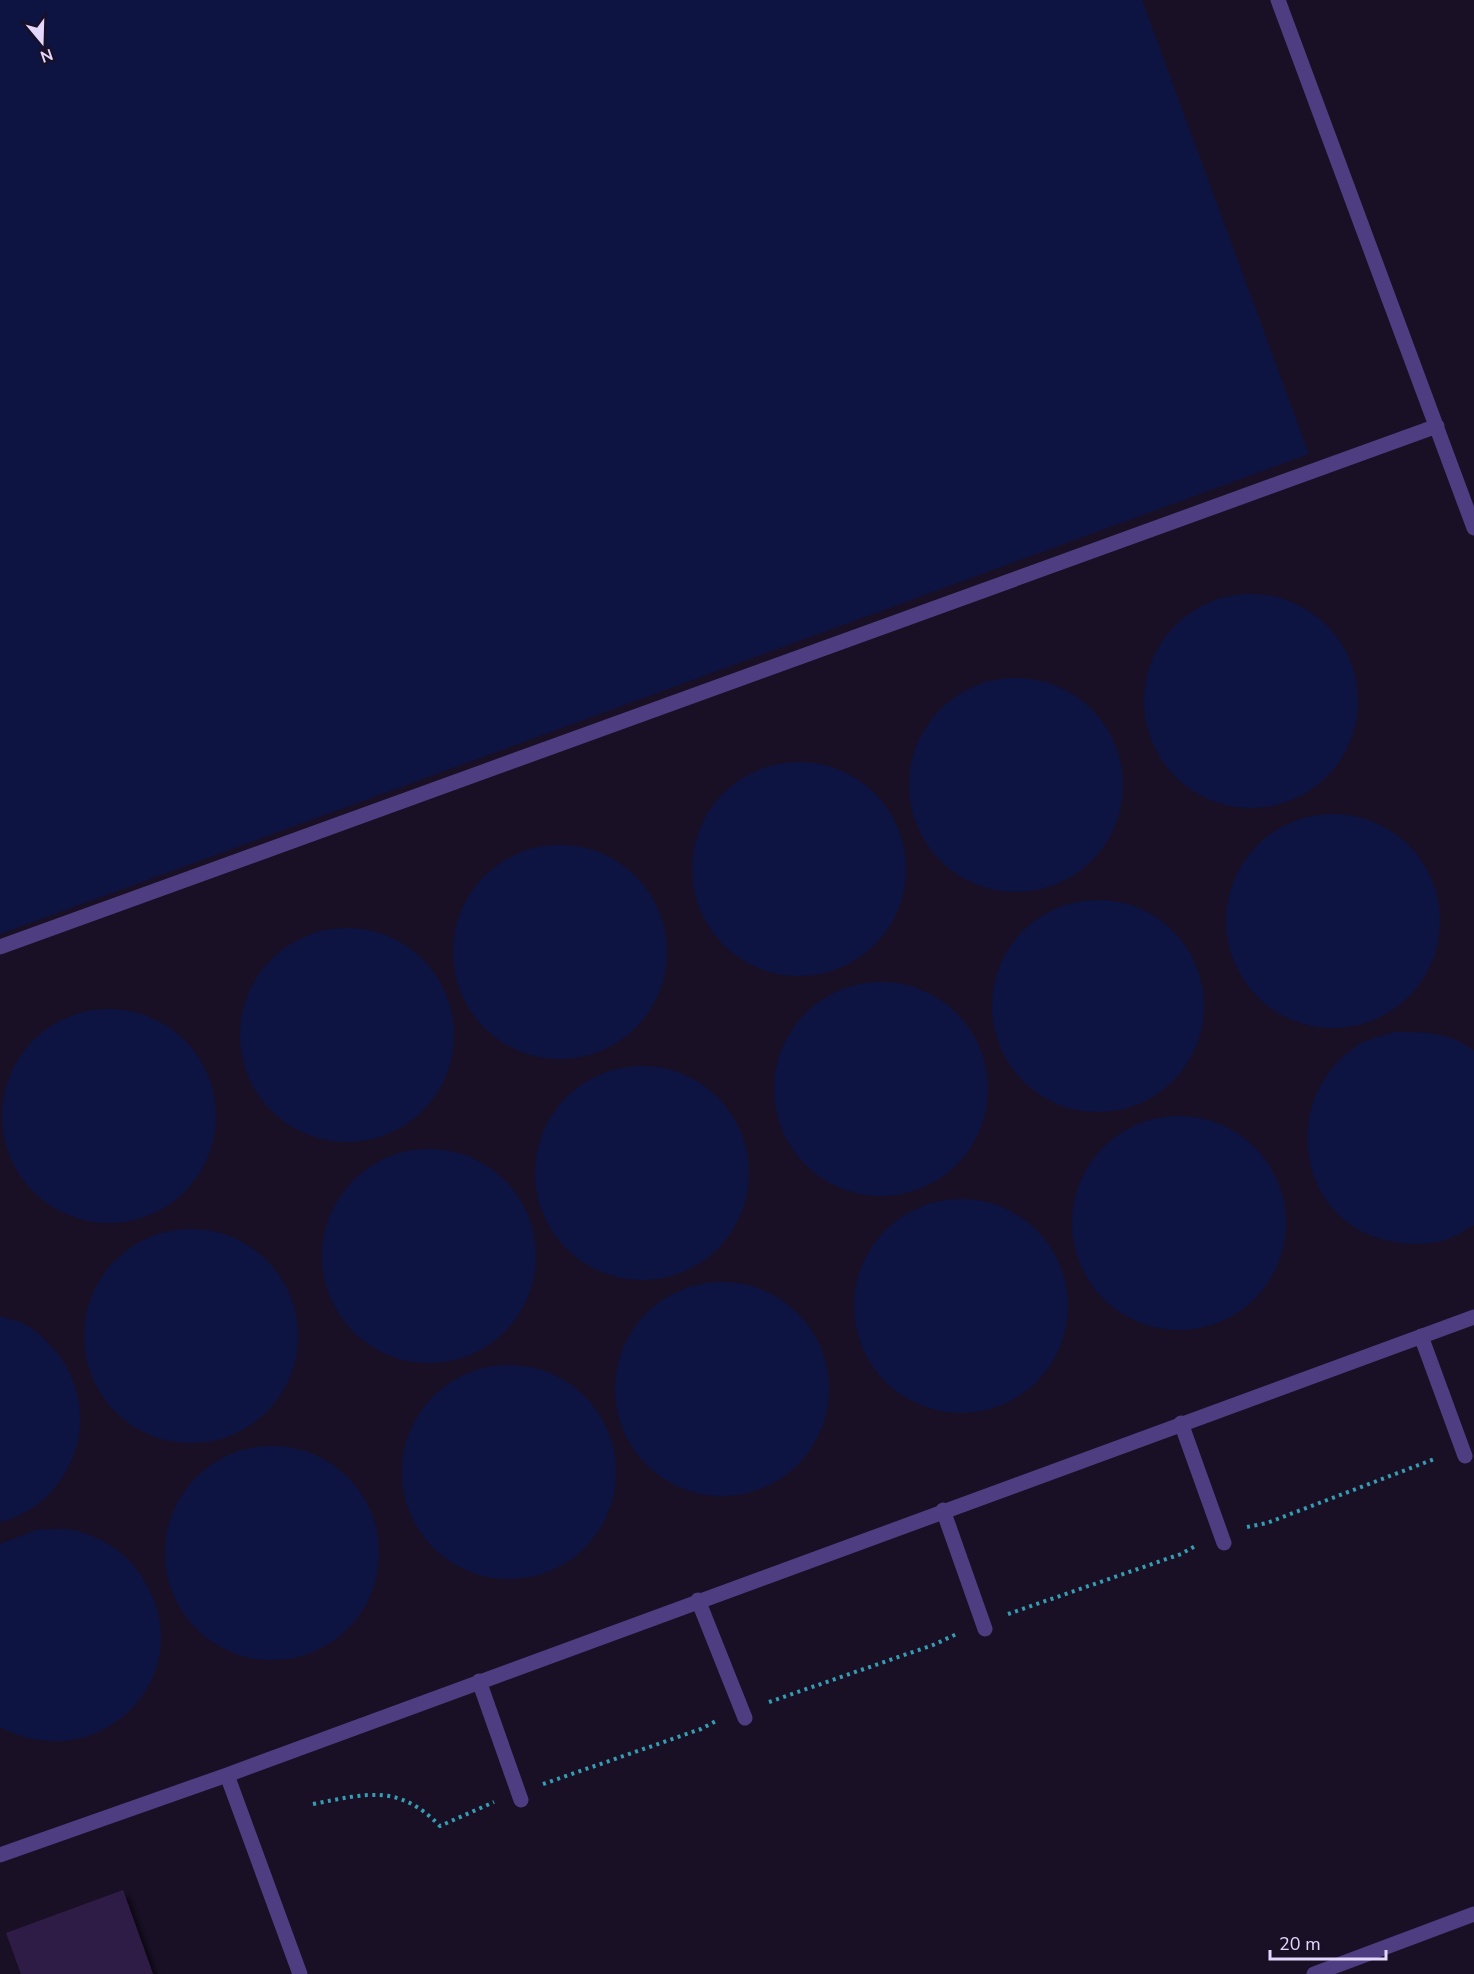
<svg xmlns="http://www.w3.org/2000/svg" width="1474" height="1974" font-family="'Nunito Sans',sans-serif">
	<defs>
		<filter id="shadow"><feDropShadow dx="5.5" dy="5.5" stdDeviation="3" flood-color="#0009"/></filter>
	</defs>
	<rect width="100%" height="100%" fill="#191026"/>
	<path fill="#0d1442" d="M0,0H1142L1309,454L0,934Z
		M1144 701a107 107 0 1 1 214 0a107 107 0 1 1-214 0Z
		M909 785a107 107 0 1 1 214 0a107 107 0 1 1-214 0Z
		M692 869a107 107 0 1 1 214 0a107 107 0 1 1-214 0Z
		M1226 921a107 107 0 1 1 214 0a107 107 0 1 1-214 0Z
		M453 952a107 107 0 1 1 214 0a107 107 0 1 1-214 0Z
		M992 1006a106 106 0 1 1 212 0a106 106 0 1 1-212 0Z
		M240 1035a107 107 0 1 1 214 0a107 107 0 1 1-214 0Z
		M774 1089a107 107 0 1 1 214 0a107 107 0 1 1-214 0Z
		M2 1116a107 107 0 1 1 214 0a107 107 0 1 1-214 0Z
		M1395,1032C1423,1032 1451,1032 1474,1051V1225C1466,1229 1458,1235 1450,1238C1434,1245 1413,1245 1396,1242C1296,1228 1276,1096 1360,1044C1370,1038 1384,1036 1395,1032Z
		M535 1173a107 107 0 1 1 214 0a107 107 0 1 1-214 0Z
		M1072 1223a107 107 0 1 1 214 0a107 107 0 1 1-214 0Z
		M322 1256a107 107 0 1 1 214 0a107 107 0 1 1-214 0Z
		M854 1306a107 107 0 1 1 214 0a107 107 0 1 1-214 0Z
		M84 1336a107 107 0 1 1 214 0a107 107 0 1 1-214 0Z
		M615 1389a107 107 0 1 1 214 0a107 107 0 1 1-214 0Z
		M0,1316C8,1319 19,1321 26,1325C86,1363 99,1439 51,1492C38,1506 19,1518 0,1522Z
		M402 1472a107 107 0 1 1 214 0a107 107 0 1 1-214 0Z
		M165 1553a107 107 0 1 1 214 0a107 107 0 1 1-214 0Z
		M36,1530C47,1530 61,1528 72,1530C101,1536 127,1553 142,1577C205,1673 100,1780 0,1727V1544Z"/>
	<path fill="#2e1d46" filter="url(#shadow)" d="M123,1890L153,1974H21L6,1933Z"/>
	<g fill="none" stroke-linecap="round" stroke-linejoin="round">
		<path stroke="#359eb3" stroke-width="4" stroke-dasharray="3 4.5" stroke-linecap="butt" d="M1247,1527L1267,1523L1437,1458
			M1008,1614L1181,1554L1197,1545
			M769,1702L933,1645L959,1633
			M543,1784L701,1729L716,1721
			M313,1804C366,1794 398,1783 440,1826L494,1802"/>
		<path stroke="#4f3d82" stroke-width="15" d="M1278,0L1474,528
			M0,947L1437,426
			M1421,1336L1465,1456
			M1181,1423L1224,1543
			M943,1510L985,1629
			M698,1600L745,1718
			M479,1681L521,1800
			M227,1775L300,1974
			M0,1855L227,1775L1474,1317
			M1314,1974L1474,1914"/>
	</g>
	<g transform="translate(42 42) rotate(161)" stroke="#191026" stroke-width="4.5" paint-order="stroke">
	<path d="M0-4.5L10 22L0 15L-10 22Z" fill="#e4d7fd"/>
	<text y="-9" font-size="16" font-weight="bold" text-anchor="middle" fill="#e4d7fd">N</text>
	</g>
	<path d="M1270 1950v9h116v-9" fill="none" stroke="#e4d7fd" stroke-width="3"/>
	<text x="1279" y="1950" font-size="18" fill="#e4d7fd" stroke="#191026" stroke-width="4.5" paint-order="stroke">20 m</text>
</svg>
